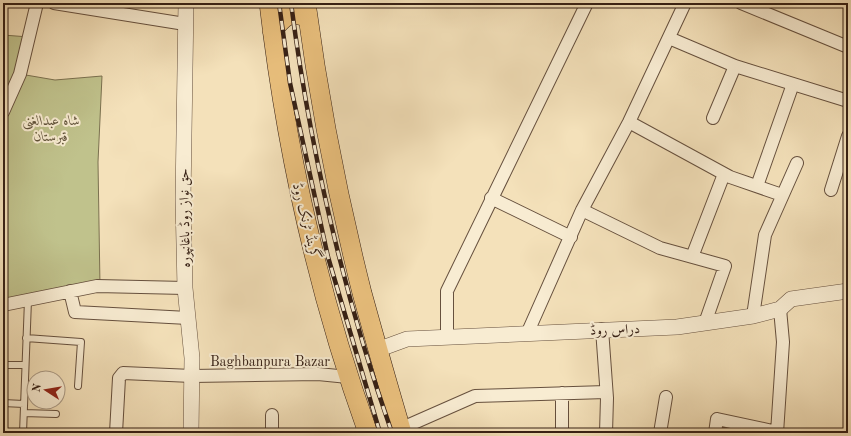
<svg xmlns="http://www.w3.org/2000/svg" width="851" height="436" font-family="'Old Standard TT',Amiri,serif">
	<rect width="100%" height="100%" fill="#f4e1ba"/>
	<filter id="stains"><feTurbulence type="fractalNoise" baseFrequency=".005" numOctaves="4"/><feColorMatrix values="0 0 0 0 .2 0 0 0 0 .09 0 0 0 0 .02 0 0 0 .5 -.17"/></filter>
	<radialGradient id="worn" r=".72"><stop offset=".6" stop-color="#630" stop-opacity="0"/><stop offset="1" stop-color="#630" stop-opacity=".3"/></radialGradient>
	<path fill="#c0c28c" stroke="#7b7150" d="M3,35L29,37L20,74L55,80L102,76L98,162L100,286L3,305Z"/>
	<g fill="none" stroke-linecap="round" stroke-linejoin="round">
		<defs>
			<path id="service" d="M26,338L81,342L78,386
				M3,365H25
				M3,403L24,404
				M24,413L56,414
				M23,433L28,300"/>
			<path id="minor" d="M54,3L185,24
				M741,3L848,47
				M669,38L735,66L848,101
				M3,112L20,74L37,3
				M713,118L735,66
				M629,122L730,177L782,195
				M757,186L793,84
				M831,190L848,136
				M491,198L571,237
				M582,210L660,248L725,266L705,323
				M692,257L724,174
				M70,291L75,312L188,318
				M3,305L97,286L185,288
				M753,316L765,235L797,163
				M602,329L607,398L606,433
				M527,334L582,210L629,122L685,3
				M447,338V291L587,3
				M562,393V433
				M400,429L475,396L606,392
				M116,433L119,378L123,373L192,376L318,374L348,377
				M272,433V415
				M660,433L666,397
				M715,433L717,419L777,432
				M777,433L783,342L780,309"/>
			<path id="tertiary" d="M186,3L183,199L185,288L192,358L191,433
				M377,350L407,339L677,327L753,316L780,309L791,299L848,291"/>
			<path id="primary" d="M269,3C286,150 318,294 368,433
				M306,3C319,101 338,198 362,293C375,340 388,386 402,433
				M272,31C283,18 290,9 308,18"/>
		</defs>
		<use href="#service" stroke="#66503e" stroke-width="8"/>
		<use href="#minor" stroke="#66503e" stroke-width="14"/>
		<use href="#tertiary" stroke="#66503e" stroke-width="16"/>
		<use href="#primary" stroke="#362015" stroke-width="20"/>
		<use href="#service" stroke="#f8ecd2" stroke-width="6"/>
		<use href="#minor" stroke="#f8ecd2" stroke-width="12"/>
		<use href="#tertiary" stroke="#f8ecd2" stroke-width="15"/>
		<use href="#primary" stroke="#eac07d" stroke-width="19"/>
		<defs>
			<path id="rail" d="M279,3L290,83L328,257L380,433
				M291,3C310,149 343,293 392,433"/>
		</defs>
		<use href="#rail" stroke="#362015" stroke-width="4.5"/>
		<use href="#rail" stroke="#f8ecd2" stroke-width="3" stroke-dasharray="9" stroke-linecap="butt"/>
	</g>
	<g text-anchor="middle" stroke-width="4" stroke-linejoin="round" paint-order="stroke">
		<g font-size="14" font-style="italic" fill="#5f5139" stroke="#f8ecd2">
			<text x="51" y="125">شاہ عبدالغنی<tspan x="51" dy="16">قبرستان</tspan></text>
		</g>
		<g font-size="14" fill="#362015" stroke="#f8ecd2">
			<text transform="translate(184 218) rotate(-91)" y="5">حق نواز روڈ باغانپورہ</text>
			<text transform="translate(307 221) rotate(76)" y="5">گرینڈ ٹرنک روڈ</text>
			<text transform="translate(615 329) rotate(-2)" y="5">دراس روڈ</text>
			<text x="270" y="366">Baghbanpura Bazar</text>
		</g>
	</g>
	<rect width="851" height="436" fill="none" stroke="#f4e1ba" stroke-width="16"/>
	<rect x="4" y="4" width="843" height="428" fill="none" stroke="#362015" stroke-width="2"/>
	<rect x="8" y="8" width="835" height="420" fill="none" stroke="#362015"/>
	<g transform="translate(46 390) rotate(282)"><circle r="19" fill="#f8ecd2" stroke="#aa9a86"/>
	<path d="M0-3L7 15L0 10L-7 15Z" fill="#8f2418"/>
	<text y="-6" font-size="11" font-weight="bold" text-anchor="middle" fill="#362015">N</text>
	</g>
	<rect width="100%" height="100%" filter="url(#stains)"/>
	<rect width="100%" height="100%" fill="url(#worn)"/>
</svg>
